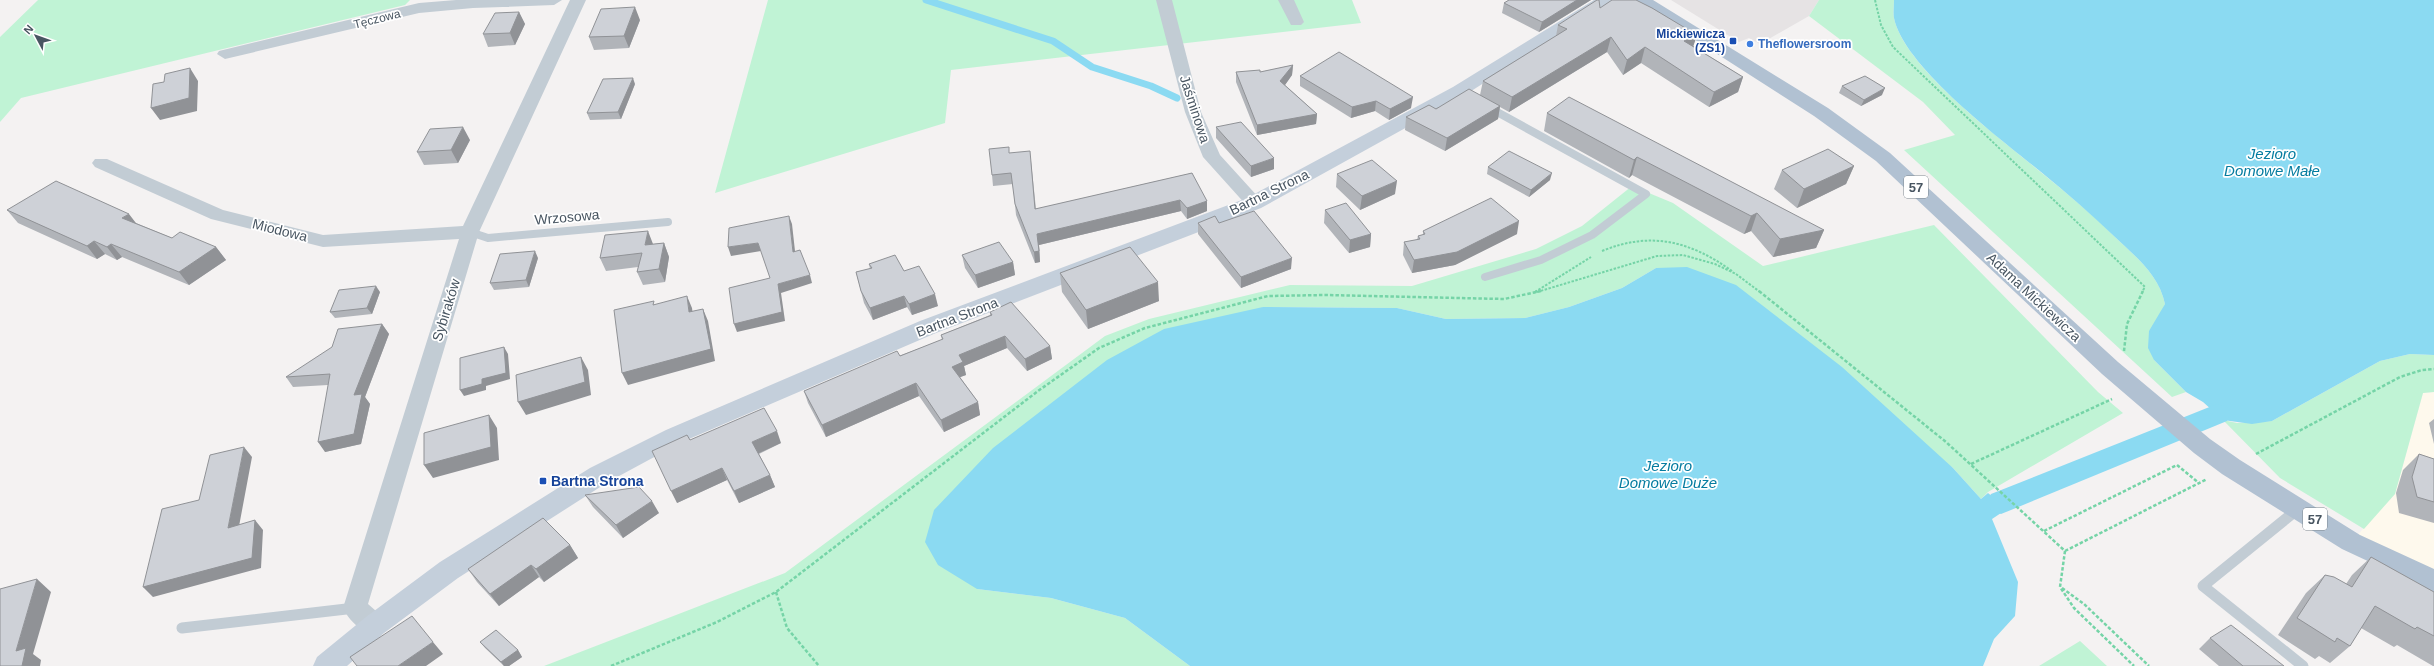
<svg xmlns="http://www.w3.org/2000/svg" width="2434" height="666" font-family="Helvetica,sans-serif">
	<rect width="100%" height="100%" fill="#f4f2f2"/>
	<path fill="#fef9ed" d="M2434,392V573L2351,542L2395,494L2423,393Z"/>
	<path fill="#e6e3e4" d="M1671,0H1819L1809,16L1760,44L1749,38L1739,42Z"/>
	<path fill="#c0f3d5" d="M38,0H410L405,5L21,98L0,122V37Z
		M768,0H1352L1361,23L951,70L945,123L715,193Z
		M1819,0H1894C1894,6 1893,13 1894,18C1904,68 2004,141 2043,174C2068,194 2093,215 2116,238C2137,258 2159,275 2165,304L2160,315L2154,360L2186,392L2172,397L1904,150L1955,135L1923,102L1809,16Z
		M1632,186L1673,203L1763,266L1934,225L2098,392L2123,413L1988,492L1981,499L1953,468L1656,268L1622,288L1569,307L1525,318L1446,319L1397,308L1263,307L977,589L1051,598L1125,618L1190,666H544L785,573L1105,336L1149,319L1290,285L1412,286L1536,249L1582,226Z
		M2410,354L2434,355V392L2423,393L2395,494L2364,529L2280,478L2223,420L2237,423L2272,421L2380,361Z
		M2080,641L2107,666H2039Z"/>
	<path fill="#8bdaf2" d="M1894,0H2434V355L2410,354L2380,361L2272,421L2252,424L2223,420L2203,402L2186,392L2154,360L2148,348L2149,331L2165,304C2159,275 2137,258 2116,238C2092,215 2067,193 2041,172C2002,140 1904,67 1894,18C1893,13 1894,6 1894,0Z
		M1687,267L1736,285L1842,367L1953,468L1981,499L1988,493L2007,509L1992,519L2018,582L2015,616L1994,639L1983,666H1190L1125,618L1051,598L977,589L938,565L925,542L934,510L993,448L1107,360L1164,329L1263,307L1397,308L1446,319L1525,318L1569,307L1622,288L1656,268Z"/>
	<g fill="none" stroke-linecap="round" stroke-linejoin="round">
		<path stroke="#8bdaf2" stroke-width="7" d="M926,0L1053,41L1092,67L1151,86L1177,98"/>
		<path fill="#8bdaf2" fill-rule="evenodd" d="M2217,404L2227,407L2231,414L2227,421L2011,510L2001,514L1991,510L1986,502L1991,494Z"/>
		<path stroke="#75d4a7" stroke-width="2" stroke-dasharray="2.5 1.5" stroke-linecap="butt" d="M1875,0L1881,25L1893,47L2145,287L2142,292
			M1602,251C1651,231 1690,241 1732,271
			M1736,274L1760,292
			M1535,292L1591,257
			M1537,292L1657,256L1683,255L1715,264L1736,274"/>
		<path stroke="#75d4a7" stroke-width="2.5" stroke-dasharray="3.5 2" stroke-linecap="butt" d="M1759,291L1946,442L2065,551L2060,587L2074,608L2134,666
			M1534,293L1537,291
			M2124,351L2127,324L2143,291
			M2256,454L2400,377L2422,370L2434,369
			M1971,464L2112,399
			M2044,531L2177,465L2199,483
			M2065,551L2207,479
			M2062,588L2084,604L2149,666
			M776,592L787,628L819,666
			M611,666L717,622L776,592L1038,391L1099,348L1145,328L1268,296L1326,295L1504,299L1541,291"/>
		<path stroke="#c2ccd4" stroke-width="8" d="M470,232L488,238L668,222
			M1485,277L1541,260L1592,235L1646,194L1488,107"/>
		<path stroke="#c2ccd4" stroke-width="11" d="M2298,509L2203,586L2303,666
			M182,628L355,608"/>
		<path fill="#c2ccd4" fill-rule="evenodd" d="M456,0H562L554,5L473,8L419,13L225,59L217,54L219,51L419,3Z
			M570,0H586L479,232L368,604L384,618L387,625L384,632C367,638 350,623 343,608L459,239L323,247L211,219L95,167L92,163L95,159H107L223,210L323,235L463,226Z
			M1156,0H1172L1201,112L1220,155L1260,199L1263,203L1260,207L1254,209L1248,207L1203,157L1185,112Z
			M1278,0H1294L1304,22L1301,25H1291Z"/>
		<path fill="#c4cfdb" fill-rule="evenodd" d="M1594,0H1614L1465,95L1261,208L936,333L682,442L608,482L458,578L384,633L347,666H313L317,657L366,617L440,562L590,468L666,430L920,321L1247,198L1453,87Z"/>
		<path fill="#b1c1d2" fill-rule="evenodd" d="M1633,0H1653L1828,108L1890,153L2118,362L2210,439L2240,460L2360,535L2434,569V592L2342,549L2222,474L2194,453L2102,374L1876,161L1814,116Z"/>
	</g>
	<path fill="#b1b4b9" d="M1509,0H1591L1539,32L1502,13L1504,3Z
		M1600,8L1697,35L1693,46L1743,77L1738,92L1709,107L1641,63L1623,75L1607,52L1509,112L1500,107L1498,119L1445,151L1405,130L1406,117L1480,95L1483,81L1556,36L1558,25Z
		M519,12L525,24L515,45L488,47L483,34Z
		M640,20L629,48L594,50L589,37Z
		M1293,65L1292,75L1285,85L1317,114L1316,124L1257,135L1236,82V72H1260Z
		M1300,76L1411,108L1389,120L1375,111L1351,118L1300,86Z
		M635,84L621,119L590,120L587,113Z
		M1842,86L1882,95L1861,106L1839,93Z
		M1547,113L1824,230L1816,248L1773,257L1751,231L1744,234L1632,175L1629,178L1544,131Z
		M1216,127L1274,169L1251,177L1216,138Z
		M470,140L458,163L424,165L417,152Z
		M1009,153L1031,161L1036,209L1192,173L1207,211L1187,219L1181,211L1039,245L1040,262L1035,263L1016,215L1013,184L993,186L992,175Z
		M1854,166L1846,184L1797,208L1774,189L1782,170Z
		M1488,167L1550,180L1529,197L1487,174Z
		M1337,174L1395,194L1360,210L1336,187Z
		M7,210L136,223L172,238L216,247L226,260L189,285L122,257L117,260L105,254L97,259L18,223Z
		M1325,210L1371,234L1370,247L1349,253L1324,223Z
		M1198,223H1219L1291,269L1241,288L1198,234Z
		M1423,231L1517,234L1455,265L1412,273L1403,255L1404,242L1417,240L1418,236L1423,235Z
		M664,243L669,257L665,282L643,285L637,272L638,267L606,271L600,258L653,244Z
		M962,255L1013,262L1015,275L978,288L965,268Z
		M538,258L529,287L494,290L490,283Z
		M869,264L904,271L938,306L912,315L907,307L873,320L864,303L856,272L870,269Z
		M1060,273L1159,301L1088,329L1062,292Z
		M380,292L372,314L335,318L330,312Z
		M990,312L1050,346L1052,359L1027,371L1007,348L964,366L966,375L960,377L978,402L980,415L944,432L919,396L826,437L808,403L804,391L942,340L941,335L990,315Z
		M382,324L389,334L365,397L370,404L361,444L325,452L328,385L293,387L286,377Z
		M2434,419V444L2429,423Z
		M690,440L781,443L759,454L770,475L775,487L739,503L727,480L677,503Z
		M2419,454L2434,459V523L2399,513L2396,493L2403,470Z
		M585,495L659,513L623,538L593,507Z
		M570,545L578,558L544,582L539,577L499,606L477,582L468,569Z
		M2371,557L2434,592V666H2433L2397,645L2394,647L2361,628L2350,646L2330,663L2319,656L2315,659L2278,635L2306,593L2325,575L2346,584L2352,575Z
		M2210,638L2284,666H2219L2199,649Z
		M480,642L518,650L522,657L509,666H504L485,648Z"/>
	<path fill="#909296" d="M1577,0H1591L1539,32L1542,22Z
		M635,7L640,20L629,48L624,36Z
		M519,12L525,24L515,45L510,33Z
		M1697,35L1692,50L1684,41Z
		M1611,37L1607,52L1509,112L1512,97Z
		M1645,47L1641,63L1623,75L1627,60Z
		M1293,65L1292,75L1280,92V81Z
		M190,68L198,81L197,111L160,120L151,108Z
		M1743,77L1738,92L1709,107L1714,92Z
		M633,78L635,84L621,119L618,112Z
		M1885,88L1882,95L1861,106L1864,100Z
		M1413,97L1411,108L1389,120L1390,109Z
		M1376,101L1375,111L1351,118L1352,107Z
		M1500,106L1498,119L1445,151L1447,138Z
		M1317,114L1316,124L1257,135V125Z
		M463,127L470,140L458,163L451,150Z
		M1637,157L1632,175L1629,178L1634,160Z
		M1274,158V169L1251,177V166Z
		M1854,166L1846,184L1797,208L1804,189Z
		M1552,173L1550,180L1529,197L1531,190Z
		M1397,181L1395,194L1360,210L1362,196Z
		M1180,200L1181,211L1039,245L1040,262L1035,263L1034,252L1037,234Z
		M1207,201V211L1187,219V208Z
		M1757,213L1751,231L1744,234L1751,216Z
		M129,214L139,227L122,218Z
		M789,216L792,224L796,260L793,252Z
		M1519,221L1517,234L1455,265L1412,273L1414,260Z
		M1824,230L1816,248L1773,257L1780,239Z
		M648,231L653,244L650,258L645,245Z
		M1371,234L1370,247L1349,253L1350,240Z
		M94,241L105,254L97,259L87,246Z
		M664,243L669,257L665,282L659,269Z
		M758,243L761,251L731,256L728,247Z
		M111,244L122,257L117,260L107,247Z
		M216,247L226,260L189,285L179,272Z
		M535,251L538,258L529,287L526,280Z
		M1292,258L1291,269L1241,288V277Z
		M1013,262L1015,275L978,288L975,275Z
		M810,275L812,283L781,293L785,321L737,332L734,324L778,284Z
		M1158,282L1159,301L1088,329L1086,310Z
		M376,286L380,292L372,314L367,308Z
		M935,294L938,306L912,315L909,304Z
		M687,296L692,308L694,324L689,312Z
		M904,296L907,307L873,320L870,308Z
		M703,309L708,321L715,361L628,385L622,373Z
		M382,324L389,334L365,397L370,404L361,444L325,452L318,442L354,395Z
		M1005,336L1007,348L964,366L966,375L955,379L952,367L959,355Z
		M1050,346L1052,359L1027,371L1025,359Z
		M504,347L508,354L510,379L486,386V390L464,396L460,390L482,379Z
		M581,357L588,370L591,395L526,415L518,402Z
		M916,383L919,396L826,437L822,425Z
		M978,402L980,415L944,432L941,420Z
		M489,415L497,428L499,460L433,478L424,465Z
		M777,431L781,443L757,454L752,442Z
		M244,447L252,457L237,537L228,528Z
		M722,468L727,480L677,503L671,491Z
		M770,475L775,487L739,503L734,491Z
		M652,501L659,513L623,538L616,525Z
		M255,520L263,530L261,568L153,597L143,587Z
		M570,545L578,558L544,582L536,569Z
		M531,565L539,577L499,606L490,594Z
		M37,579L51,592L33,654L41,660L40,666H22L16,651Z
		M433,642L443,654L426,666H398Z
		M518,650L522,657L509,666H504L501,662Z"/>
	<path fill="#ced1d7" stroke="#909296" d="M1509,0H1577L1542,22L1504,3Z
		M1597,0H1599L1600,8L1612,0H1636L1652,8L1697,35L1684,41L1743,77L1714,92L1645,47L1627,60L1611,37L1512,97L1483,81L1567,29L1558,25Z
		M635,7L624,36L589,37L601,9Z
		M519,12L510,33L483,34L495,13Z
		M1339,52L1413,97L1390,109L1376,101L1352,107L1300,76Z
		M1293,65L1280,81L1317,114L1257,125L1236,72L1260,70V72Z
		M190,68L189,98L151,108L153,84L164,82L165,74Z
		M1865,76L1885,88L1864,100L1842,86Z
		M633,78L618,112L587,113L603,79Z
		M1469,89L1500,106L1447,138L1406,117L1429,105L1436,109Z
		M1569,97L1824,230L1780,239L1757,213L1751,216L1637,157L1634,160L1547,113Z
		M1241,122L1274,158L1251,166L1216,127Z
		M463,127L451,150L417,152L430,129Z
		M1009,147V153L1030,151L1035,209L1192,173L1207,201L1187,208L1180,200L1037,234L1039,251L1034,252L1015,204L1011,173L992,175L989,149Z
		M1828,149L1854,166L1804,189L1782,170Z
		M1509,151L1552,173L1531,190L1488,167Z
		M1372,160L1397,181L1362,196L1337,174Z
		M56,181L129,214L122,218L172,238L180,232L216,247L179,272L111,244L107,247L94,241L87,246L7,210Z
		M1491,198L1519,221L1457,252L1414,260L1404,242L1420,239L1418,236L1425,234L1423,231Z
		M1346,203L1371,234L1350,240L1325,210Z
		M1254,211L1292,258L1241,277L1198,223L1215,216L1219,223Z
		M789,216L793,252L800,250L810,275L778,284L782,312L734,324L729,288L770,278L758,243L728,247L729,228Z
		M648,231L645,245L664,243L659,269L637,272L642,253L600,258L605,235Z
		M999,242L1013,262L975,275L962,255Z
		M1130,247L1158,282L1086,310L1060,273Z
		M535,251L526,280L490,283L500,254Z
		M895,255L904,271L919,266L935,294L909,304L904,296L870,308L861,291L856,272L872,268L869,264Z
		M376,286L367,308L330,312L339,290Z
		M687,296L689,312L703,309L711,349L622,373L614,310L654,301L653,305Z
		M1011,302L1050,346L1025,359L1005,336L959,355L963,362L952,367L978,402L941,420L916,383L822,425L804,391L897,351L900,356L943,339L941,335L992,315L990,312Z
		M382,324L354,395L362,394L354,434L318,442L330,374L286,377L332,347L338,329Z
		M504,347L506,373L482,379V384L460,390V358Z
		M581,357L585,382L518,402L516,375Z
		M764,408L777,431L752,442L770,475L734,491L722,468L671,491L652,451L687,435L690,440Z
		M489,415L491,447L424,465V433Z
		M244,447L228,528L255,520L252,558L143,587L162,509L199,500L210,455Z
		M2419,454L2434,459V502L2417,497L2412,477Z
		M639,487L652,501L616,525L585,495Z
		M543,518L570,545L536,569L531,565L490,594L468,569Z
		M2371,557L2434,592V636L2417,627L2415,629L2375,606L2350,646L2337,638L2335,642L2297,618L2325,575L2334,577L2352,587Z
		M37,579L16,651L26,648L22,666H0V589Z
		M412,616L433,642L398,666H357L350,657Z
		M2231,625L2284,666H2243L2210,638Z
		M496,630L518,650L501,662L480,642Z"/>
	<g fill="#1a4fb4" stroke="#fff" stroke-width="1.5">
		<rect x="1729" y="37" width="8" height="8" rx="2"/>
		<rect x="539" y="477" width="8" height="8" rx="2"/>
	</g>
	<circle fill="#3f7fe0" stroke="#fff" stroke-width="1.5" cx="1750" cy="44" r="4"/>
	<g text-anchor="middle" stroke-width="3.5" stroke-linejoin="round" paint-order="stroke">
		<g font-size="12" fill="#485561" stroke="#fff">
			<text transform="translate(377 19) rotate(-14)" y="4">Tęczowa</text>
		</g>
		<g font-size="12" font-weight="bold" fill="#164399" stroke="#fff" text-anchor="end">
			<text x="1725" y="38">Mickiewicza<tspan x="1725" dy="14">(ZS1)</tspan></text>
		</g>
		<g font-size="12" font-weight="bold" fill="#366cbe" stroke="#fff" text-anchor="start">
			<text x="1758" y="48">Theflowersroom</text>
		</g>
		<g fill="#fff" stroke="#7f8890" stroke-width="1">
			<rect x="1904" y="176" width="24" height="22" rx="3"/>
			<rect x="2303" y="508" width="24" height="22" rx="3"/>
		</g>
		<g font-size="13" font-weight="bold" fill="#485561">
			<text x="1916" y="192">57</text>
			<text x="2315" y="524">57</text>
		</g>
		<g font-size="14" fill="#485561" stroke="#fff">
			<text transform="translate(1195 109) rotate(72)" y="5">Jaśminowa</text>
			<text transform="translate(1269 192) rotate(-26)" y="5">Bartna Strona</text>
			<text transform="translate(567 217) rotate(-5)" y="5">Wrzosowa</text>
			<text transform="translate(280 230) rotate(14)" y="5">Miodowa</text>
			<text transform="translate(2034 297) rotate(43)" y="5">Adama Mickiewicza</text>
			<text transform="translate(446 310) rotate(-73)" y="5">Sybiraków</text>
			<text transform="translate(957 317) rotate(-21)" y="5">Bartna Strona</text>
		</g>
		<g font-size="14" font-weight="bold" fill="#164399" stroke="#fff" text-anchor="start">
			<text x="551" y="486">Bartna Strona</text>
		</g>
		<g font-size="15" font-style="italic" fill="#057ca0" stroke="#fff">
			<text x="2272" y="159">Jezioro<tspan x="2272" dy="17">Domowe Małe</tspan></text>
			<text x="1668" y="471">Jezioro<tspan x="1668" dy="17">Domowe Duże</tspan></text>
		</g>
	</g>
	<g transform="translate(36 36) rotate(311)" stroke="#ffffff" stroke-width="3" paint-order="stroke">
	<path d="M0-3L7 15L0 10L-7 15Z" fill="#485561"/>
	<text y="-6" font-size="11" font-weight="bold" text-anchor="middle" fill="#485561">N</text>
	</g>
</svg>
